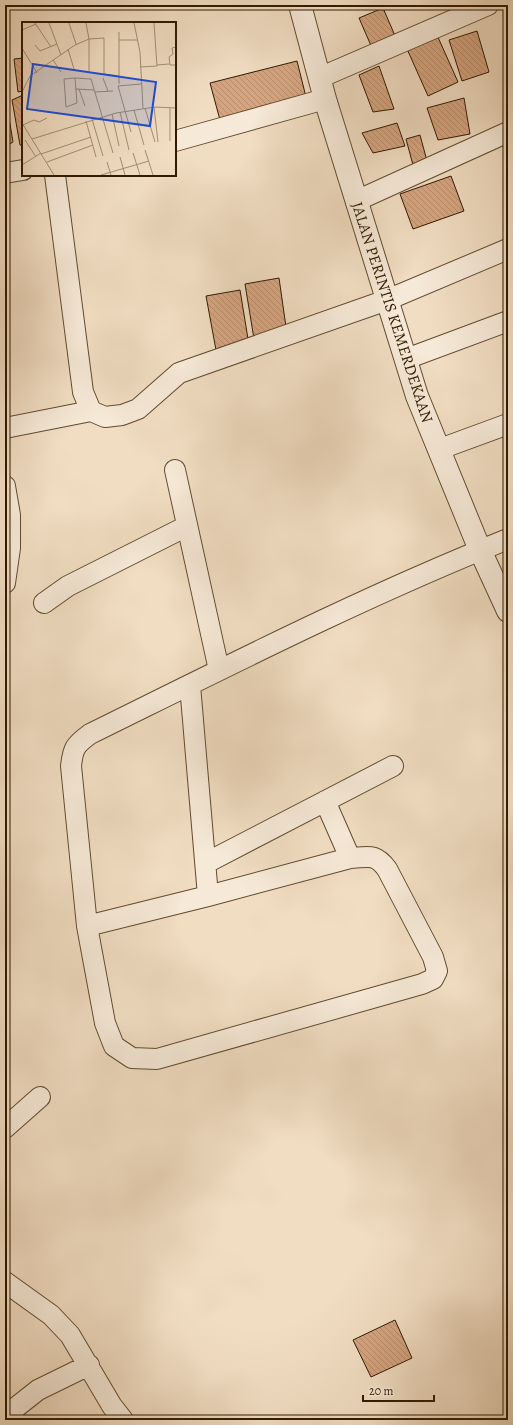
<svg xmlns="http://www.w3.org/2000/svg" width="513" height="1425" font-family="Alegreya,serif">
	<defs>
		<pattern id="building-back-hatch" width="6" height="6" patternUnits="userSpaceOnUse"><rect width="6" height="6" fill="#d6a580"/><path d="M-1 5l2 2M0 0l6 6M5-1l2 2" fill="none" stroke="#b88d6d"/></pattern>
	</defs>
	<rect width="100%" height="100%" fill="#f1ddc2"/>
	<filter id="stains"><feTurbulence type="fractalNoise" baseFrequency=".005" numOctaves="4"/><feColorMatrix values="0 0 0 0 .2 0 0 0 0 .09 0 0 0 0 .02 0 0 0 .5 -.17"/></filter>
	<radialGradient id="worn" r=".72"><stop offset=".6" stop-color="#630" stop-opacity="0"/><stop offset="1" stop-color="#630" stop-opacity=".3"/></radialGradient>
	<path fill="url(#building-back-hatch)" stroke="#311a00" d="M383,8L396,38L372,48L359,18Z
		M477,31L489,72L462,81L449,40Z
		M437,35L458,82L428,96L407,49Z
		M23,58V91L18,92L14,59Z
		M297,61L306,97L220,120L210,83Z
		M379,66L394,109L373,112L359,75Z
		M23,95V146L20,145L12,100Z
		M464,98L470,134L438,140L427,108Z
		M5,106H7L13,142L5,147Z
		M397,123L405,146L373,153L362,133Z
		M420,135L427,161L413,165L406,139Z
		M451,176L464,211L413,229L400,194Z
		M279,278L287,334L254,339L245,284Z
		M240,290L249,345L216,350L206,296Z
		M395,1320L412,1358L371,1377L353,1340Z"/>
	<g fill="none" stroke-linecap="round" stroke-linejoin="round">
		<defs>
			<path id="minor" d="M319,78L488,5
				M175,141L325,99
				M5,173L23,170
				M55,175L83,392L91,411L105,417L122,415L138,409L179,373L387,300L508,249
				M356,201L508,132
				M406,359L508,321
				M5,428L91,411
				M440,449L508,424
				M175,470L219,670
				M5,486L10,515V548L5,583
				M44,603L68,586L187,526
				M190,685L208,896
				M325,801L350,858
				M206,863L393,766
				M87,926L208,896L350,858C369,857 375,853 387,869L433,957L437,971L433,979L422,984L157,1059L132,1058L114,1046L105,1023L87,926L71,766C73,748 75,745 90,734C228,666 365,596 508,539
				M5,1128L40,1097
				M5,1282L51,1315L70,1335L112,1406L123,1420
				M5,1416L38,1390L89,1365"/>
			<path id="tertiary" d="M300,5L325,99L417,396L480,550L508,611"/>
		</defs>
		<use href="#minor" stroke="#614b30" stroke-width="22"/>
		<use href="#tertiary" stroke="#614b30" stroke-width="24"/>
		<use href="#minor" stroke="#f6e9d7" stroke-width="20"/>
		<use href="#tertiary" stroke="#f6e9d7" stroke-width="22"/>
	</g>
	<g text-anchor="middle" stroke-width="3" stroke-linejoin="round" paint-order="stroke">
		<g font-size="16" fill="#311a00" stroke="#f6e9d7">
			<text transform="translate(393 312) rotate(72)" y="6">JALAN PERINTIS KEMERDEKAAN</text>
		</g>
	</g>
	<g transform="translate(22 22)">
		<rect width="154" height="154" fill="#f1ddc2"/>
		<path fill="none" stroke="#a48f74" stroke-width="1" d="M13,1L29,25M27,1L39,33M47,1L54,22M64,1L67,17L82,16V52L97,54M112,1L118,30L121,86M0,8L14,2M97,10V62M97,18H115M13,23L18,29L35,22M154,25L150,26L151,32L147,35L148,43H154M0,26L15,51M46,27L52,47M31,38L39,50M135,43L147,42M118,45L135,44L132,1M53,56L55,81L44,85L42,57L53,56L69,57L91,131M81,56L86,69M54,67L72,68M57,67L63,84M0,70L8,54L53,23L67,17V49M73,70L91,69M132,85L136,120M123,86L133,120M112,88L122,123M98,90L107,128M90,92L97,124M70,97L81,134M64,99L74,135M0,101L32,153M1,103L12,98L17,100L25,96M109,110L96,64L119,62M10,117L94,91L133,85L154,86M3,118L14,135M148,119V85M123,128L131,153M111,131L118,153M19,132L69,115M98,135L103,153M25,140L71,123M85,140L89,153M0,143L19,131M79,153L127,139"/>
		<path fill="#1d4ed8" fill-opacity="0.15" stroke="#1d4ed8" stroke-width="2" d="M11,42L134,60L128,104L5,87Z"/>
		<rect width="154" height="154" fill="none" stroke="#311a00" stroke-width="2"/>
	</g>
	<rect width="513" height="1425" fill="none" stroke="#f1ddc2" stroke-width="20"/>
	<rect x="6" y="6" width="501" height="1413" fill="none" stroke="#311a00" stroke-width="2"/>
	<rect x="10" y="10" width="493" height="1405" fill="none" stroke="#311a00"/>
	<path d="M363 1395v6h71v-6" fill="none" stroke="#311a00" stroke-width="2"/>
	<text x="369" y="1395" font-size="12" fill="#311a00" stroke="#f6e9d7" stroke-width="3" paint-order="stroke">20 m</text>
	<rect width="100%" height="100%" filter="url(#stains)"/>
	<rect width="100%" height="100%" fill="url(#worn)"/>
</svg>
